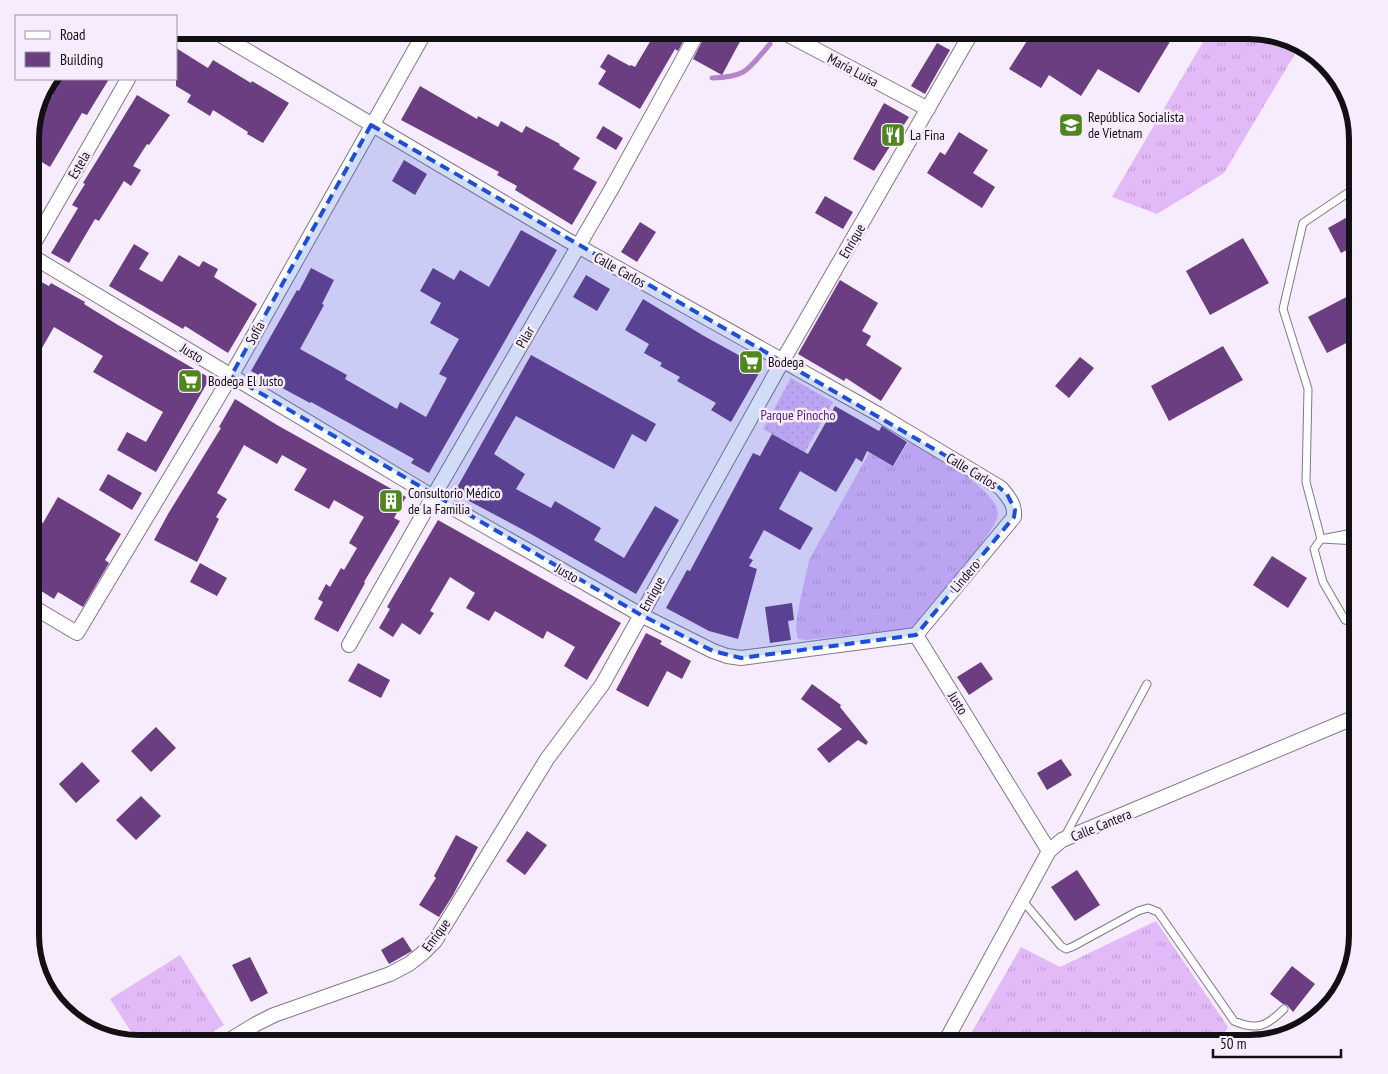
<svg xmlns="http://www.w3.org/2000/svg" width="1388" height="1074" font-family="'PT Sans Narrow',sans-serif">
	<defs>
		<pattern id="grass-tufts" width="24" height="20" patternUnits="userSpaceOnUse" patternTransform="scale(1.25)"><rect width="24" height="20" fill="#e3baf8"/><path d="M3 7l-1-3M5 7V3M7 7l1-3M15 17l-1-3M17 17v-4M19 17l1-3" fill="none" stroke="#c29fd4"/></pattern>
		<pattern id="park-dots" width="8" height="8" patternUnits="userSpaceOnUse" patternTransform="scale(1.25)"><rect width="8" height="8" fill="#e3baf8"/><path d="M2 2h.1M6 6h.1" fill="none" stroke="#c29fd4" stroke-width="1.8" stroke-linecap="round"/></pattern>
	</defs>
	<rect width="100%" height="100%" fill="#f7ecfe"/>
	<path fill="url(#grass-tufts)" d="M1210,30H1250L1299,47L1224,173L1157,214L1112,197Z
		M909,440C933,456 981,480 995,504C996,506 998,512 998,515C996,533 927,608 912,628L807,640L798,639L796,628L797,615L809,560L869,453L894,466Z
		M1156,921L1228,1027L1217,1044H965L1021,947L1060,967Z
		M180,955L224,1025L193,1044H139L110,999Z"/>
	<path fill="url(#park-dots)" d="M791,378L833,402L805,452L763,429Z"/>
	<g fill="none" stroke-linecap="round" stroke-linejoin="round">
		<path stroke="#b384cc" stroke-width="5" d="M712,78C748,77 748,69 770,44"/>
	</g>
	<path fill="#6a3e80" d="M657,30H689L678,51L675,49L640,109L598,84L606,71L600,67L608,54L630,66L631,65L635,67Z
		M708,30H732L743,36L722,75L693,59Z
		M1034,30H1108L1126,42L1134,30H1177L1139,93L1098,69L1081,96L1049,75L1041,88L1009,69Z
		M937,43L950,50L925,94L911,86Z
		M176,48L208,68L213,60L251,83L252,81L289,103L263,143L247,134L248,132L213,110L210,116L187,102L191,95L176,86Z
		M56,79H109L87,115L82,113L50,167L30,155V131L53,95L48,92Z
		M420,86L477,119L478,116L498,127L501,121L522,133L526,126L560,144L559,145L580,158L573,169L597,182L572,225L515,190L517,186L497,175L499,172L401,120Z
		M137,95L170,115L149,145L147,144L133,166L141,170L131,186L124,181L99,221L95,219L69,263L51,253L78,208L72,205L85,184L83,183Z
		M884,103L909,117L874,171L853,159Z
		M603,126L623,138L616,150L596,138Z
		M959,132L988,150L973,173L995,187L982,208L927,173L940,152L945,155Z
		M404,160L427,174L415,195L392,181Z
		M825,196L853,212L843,229L815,213Z
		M1358,211V244L1341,253L1328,228Z
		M640,222L656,232L637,262L621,252Z
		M521,230L557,250L429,473L411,463L414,459L311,402L310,403L251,371L297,290L299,291L311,268L334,280L322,304L324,305L300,349L347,375L345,379L397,409L400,402L426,417L447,378L439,374L459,339L430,323L441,303L420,291L433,268L454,280L460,270L489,287Z
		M1243,238L1269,283L1210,315L1186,271Z
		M134,244L149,253L139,269L162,282L179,255L199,267L203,261L218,269L214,277L257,304L228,353L185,326L183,329L109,286Z
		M586,275L610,289L597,311L573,297Z
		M30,276L49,286L51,283L85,302L84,304L118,325L210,378L156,472L117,450L127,432L146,442L163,412L93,372L103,356L54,327L30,369Z
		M840,280L878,303L862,331L871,336L866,345L902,368L881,401L846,378L844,381L798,354Z
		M1358,291V337L1327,353L1308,317Z
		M643,299L704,336L762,368L731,422L711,410L716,403L677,381L680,377L660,366L662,363L644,353L649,344L625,330Z
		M1223,346L1243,380L1169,421L1151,386Z
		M531,355L656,424L646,442L632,434L614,469L516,416L494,454L525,474L516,489L551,508L555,501L601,528L594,540L624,558L655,506L679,520L636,594L531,534L454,493Z
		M1080,357L1094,368L1069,398L1055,386Z
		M235,399L277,425L406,497L394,518L400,521L364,582L365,583L338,632L314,619L323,602L318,599L326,584L330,587L341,568L344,570L357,548L349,543L364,517L334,500L329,509L294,490L307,469L282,455L277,464L244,445L217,493L227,499L216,517L219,519L197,562L154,540L168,514L221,428L219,427Z
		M835,406L879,431L882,426L907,442L893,466L867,451L862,462L856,458L836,492L800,471L779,509L813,528L800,550L764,530L749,558L753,560L749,566L757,569L738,639L709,631L666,608L687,570L690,571L753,453L760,456L772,434L808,454Z
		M108,474L142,493L132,510L99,490Z
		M58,497L121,534L105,560L109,563L83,607L58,592L54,599L38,589L40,587L30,581V547L37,536L31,533L39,521L43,523Z
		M438,520L621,623L587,680L564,666L575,647L547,631L543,639L495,611L489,621L466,608L475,593L450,577L430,611L434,613L420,635L402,623L393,637L379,628L390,609L387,607Z
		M1272,556L1307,578L1288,608L1253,585Z
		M200,563L227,578L217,596L190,582Z
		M792,603L794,620L788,621L791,640L770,643L765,607Z
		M646,633L662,641L660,644L691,661L682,679L667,671L648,707L616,690Z
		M981,662L993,679L969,695L957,677Z
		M358,663L390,680L381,698L348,681Z
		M812,684L841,705L840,707L868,742L866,745L858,740L829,763L817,749L842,729L801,699Z
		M156,727L176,748L151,772L131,751Z
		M1061,759L1072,775L1047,790L1037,773Z
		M82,762L100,781L76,803L59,784Z
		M141,796L161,816L136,840L116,820Z
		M527,831L547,845L525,875L506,861Z
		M456,835L478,847L453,895L439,917L419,905L436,878L434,876Z
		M1077,870L1100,905L1075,921L1051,887Z
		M403,937L412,951L389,964L381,950Z
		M250,957L268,993L251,1002L232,965Z
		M1292,966L1315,984L1293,1012L1287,1005L1283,1004L1270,994Z"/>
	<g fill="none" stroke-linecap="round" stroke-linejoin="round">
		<defs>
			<path id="service" d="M1358,186L1303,223L1283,309L1308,389L1306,482L1321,539L1358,541
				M1358,532L1321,539L1314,549L1323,582L1345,620L1358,623
				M1064,838L1147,684
				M1022,900L1061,946L1066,949L1072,947L1138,911L1148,908L1158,912L1234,1021C1257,1031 1267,1026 1284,1009"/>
			<path id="minor" d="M212,30L569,241L878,414L1001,488C1009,498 1015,504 1014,517L916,635
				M779,30L928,109
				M30,250L128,79
				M30,255L425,492L641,615L713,651L727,656L741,658L916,635
				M30,605L77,633L231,376L426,30
				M916,635L1049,851
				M349,645L437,490L612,188L699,30
				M223,1044L256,1024L274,1015L390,974L409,964L423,953L435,941L547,759L602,685L783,360L973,30
				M944,1044L1049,851L1062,840L1358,716"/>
		</defs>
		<use href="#service" stroke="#827887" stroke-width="9"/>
		<use href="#minor" stroke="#827887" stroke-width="16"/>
		<use href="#service" stroke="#fff" stroke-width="7"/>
		<use href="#minor" stroke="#fff" stroke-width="14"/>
	</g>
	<path fill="#1d4ed8" fill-opacity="0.2" stroke="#1d4ed8" stroke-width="4" stroke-dasharray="10 6" stroke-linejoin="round" d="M371,125L995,484L1007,494L1015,510L1014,517L916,635L741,658L713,651L641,615L231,376Z"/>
	<defs>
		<symbol id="school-square" viewBox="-11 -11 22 22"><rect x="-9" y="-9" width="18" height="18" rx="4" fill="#4f861e" stroke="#f7ecfe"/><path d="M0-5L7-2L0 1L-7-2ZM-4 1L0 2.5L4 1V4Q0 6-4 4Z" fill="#fff"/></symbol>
		<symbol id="restaurant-square" viewBox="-11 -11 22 22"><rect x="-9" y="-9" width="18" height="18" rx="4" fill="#4f861e" stroke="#f7ecfe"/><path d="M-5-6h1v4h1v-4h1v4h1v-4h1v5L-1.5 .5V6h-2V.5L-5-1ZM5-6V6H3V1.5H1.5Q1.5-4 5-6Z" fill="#fff"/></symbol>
		<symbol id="supermarket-square" viewBox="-11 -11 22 22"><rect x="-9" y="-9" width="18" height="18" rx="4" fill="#4f861e" stroke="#f7ecfe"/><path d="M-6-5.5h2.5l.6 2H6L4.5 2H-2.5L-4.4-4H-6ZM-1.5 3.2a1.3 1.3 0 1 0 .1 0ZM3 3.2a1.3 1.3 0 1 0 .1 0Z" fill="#fff"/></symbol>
		<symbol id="building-square" viewBox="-11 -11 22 22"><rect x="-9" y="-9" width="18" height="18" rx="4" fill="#4f861e" stroke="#f7ecfe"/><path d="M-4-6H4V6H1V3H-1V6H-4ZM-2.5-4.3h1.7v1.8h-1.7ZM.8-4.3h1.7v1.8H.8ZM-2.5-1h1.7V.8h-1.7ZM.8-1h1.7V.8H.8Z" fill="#fff"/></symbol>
	</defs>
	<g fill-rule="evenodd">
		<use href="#school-square" x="1057" y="111" width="28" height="28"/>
		<use href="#restaurant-square" x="879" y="121" width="28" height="28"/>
		<use href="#supermarket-square" x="737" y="348" width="28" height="28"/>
		<use href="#supermarket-square" x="176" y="367" width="28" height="28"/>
		<use href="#building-square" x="377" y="487" width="28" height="28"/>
	</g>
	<g text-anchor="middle" stroke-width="5" stroke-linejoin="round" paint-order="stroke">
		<g font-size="14" fill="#131015" stroke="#f7ecfe">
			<text transform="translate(853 70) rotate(28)" y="5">María Luisa</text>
			<text transform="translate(79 165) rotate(-60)" y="5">Estela</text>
			<text transform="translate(852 241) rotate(-60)" y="5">Enrique</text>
			<text transform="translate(620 270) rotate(29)" y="5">Calle Carlos</text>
			<text transform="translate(255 333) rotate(-61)" y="5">Sofía</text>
			<text transform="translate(525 337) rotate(-60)" y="5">Pilar</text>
			<text transform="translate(192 353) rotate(31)" y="5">Justo</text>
			<text transform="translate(972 471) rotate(31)" y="5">Calle Carlos</text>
			<text transform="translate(567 573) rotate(30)" y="5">Justo</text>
			<text transform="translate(965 576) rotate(-50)" y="5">Lindero</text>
			<text transform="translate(652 594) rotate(-61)" y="5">Enrique</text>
			<text transform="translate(958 703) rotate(58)" y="5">Justo</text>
			<text transform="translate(1101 825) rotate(-22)" y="5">Calle Cantera</text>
			<text transform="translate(436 935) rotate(-53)" y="5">Enrique</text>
		</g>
		<g font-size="14" fill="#131015" stroke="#f7ecfe" text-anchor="start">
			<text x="1088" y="122">República Socialista<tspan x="1088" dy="16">de Vietnam</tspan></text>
			<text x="910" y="140">La Fina</text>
			<text x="768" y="367">Bodega</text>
			<text x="208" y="386">Bodega El Justo</text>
			<text x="408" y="498">Consultorio Médico<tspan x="408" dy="16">de la Familia</tspan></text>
		</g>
		<g font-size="14" fill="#591e73" stroke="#f7ecfe">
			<text x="798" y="420">Parque Pinocho</text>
		</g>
	</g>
	<path d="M0 0H1388V1074H0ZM139 39H1249A100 100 0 0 1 1349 139V935A100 100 0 0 1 1249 1035H139A100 100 0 0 1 39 935V139A100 100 0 0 1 139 39Z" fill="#f7ecfe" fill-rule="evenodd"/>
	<path fill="none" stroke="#131015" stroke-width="6" d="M139 39H1249A100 100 0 0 1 1349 139V935A100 100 0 0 1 1249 1035H139A100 100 0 0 1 39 935V139A100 100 0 0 1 139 39Z"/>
	<rect x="15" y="15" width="162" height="65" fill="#f7ecfe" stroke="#9c94a1"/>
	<rect x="25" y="31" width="25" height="8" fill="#ffffff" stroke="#9c94a1"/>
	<text x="60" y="40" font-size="15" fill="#131015">Road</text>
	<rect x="25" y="52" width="25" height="15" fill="#6a3e80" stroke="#9c94a1"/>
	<text x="60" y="65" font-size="15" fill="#131015">Building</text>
	<path d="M1213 1049v8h128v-8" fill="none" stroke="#131015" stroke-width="2.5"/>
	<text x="1220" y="1049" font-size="15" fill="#131015" stroke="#f7ecfe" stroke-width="4" paint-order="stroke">50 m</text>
</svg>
